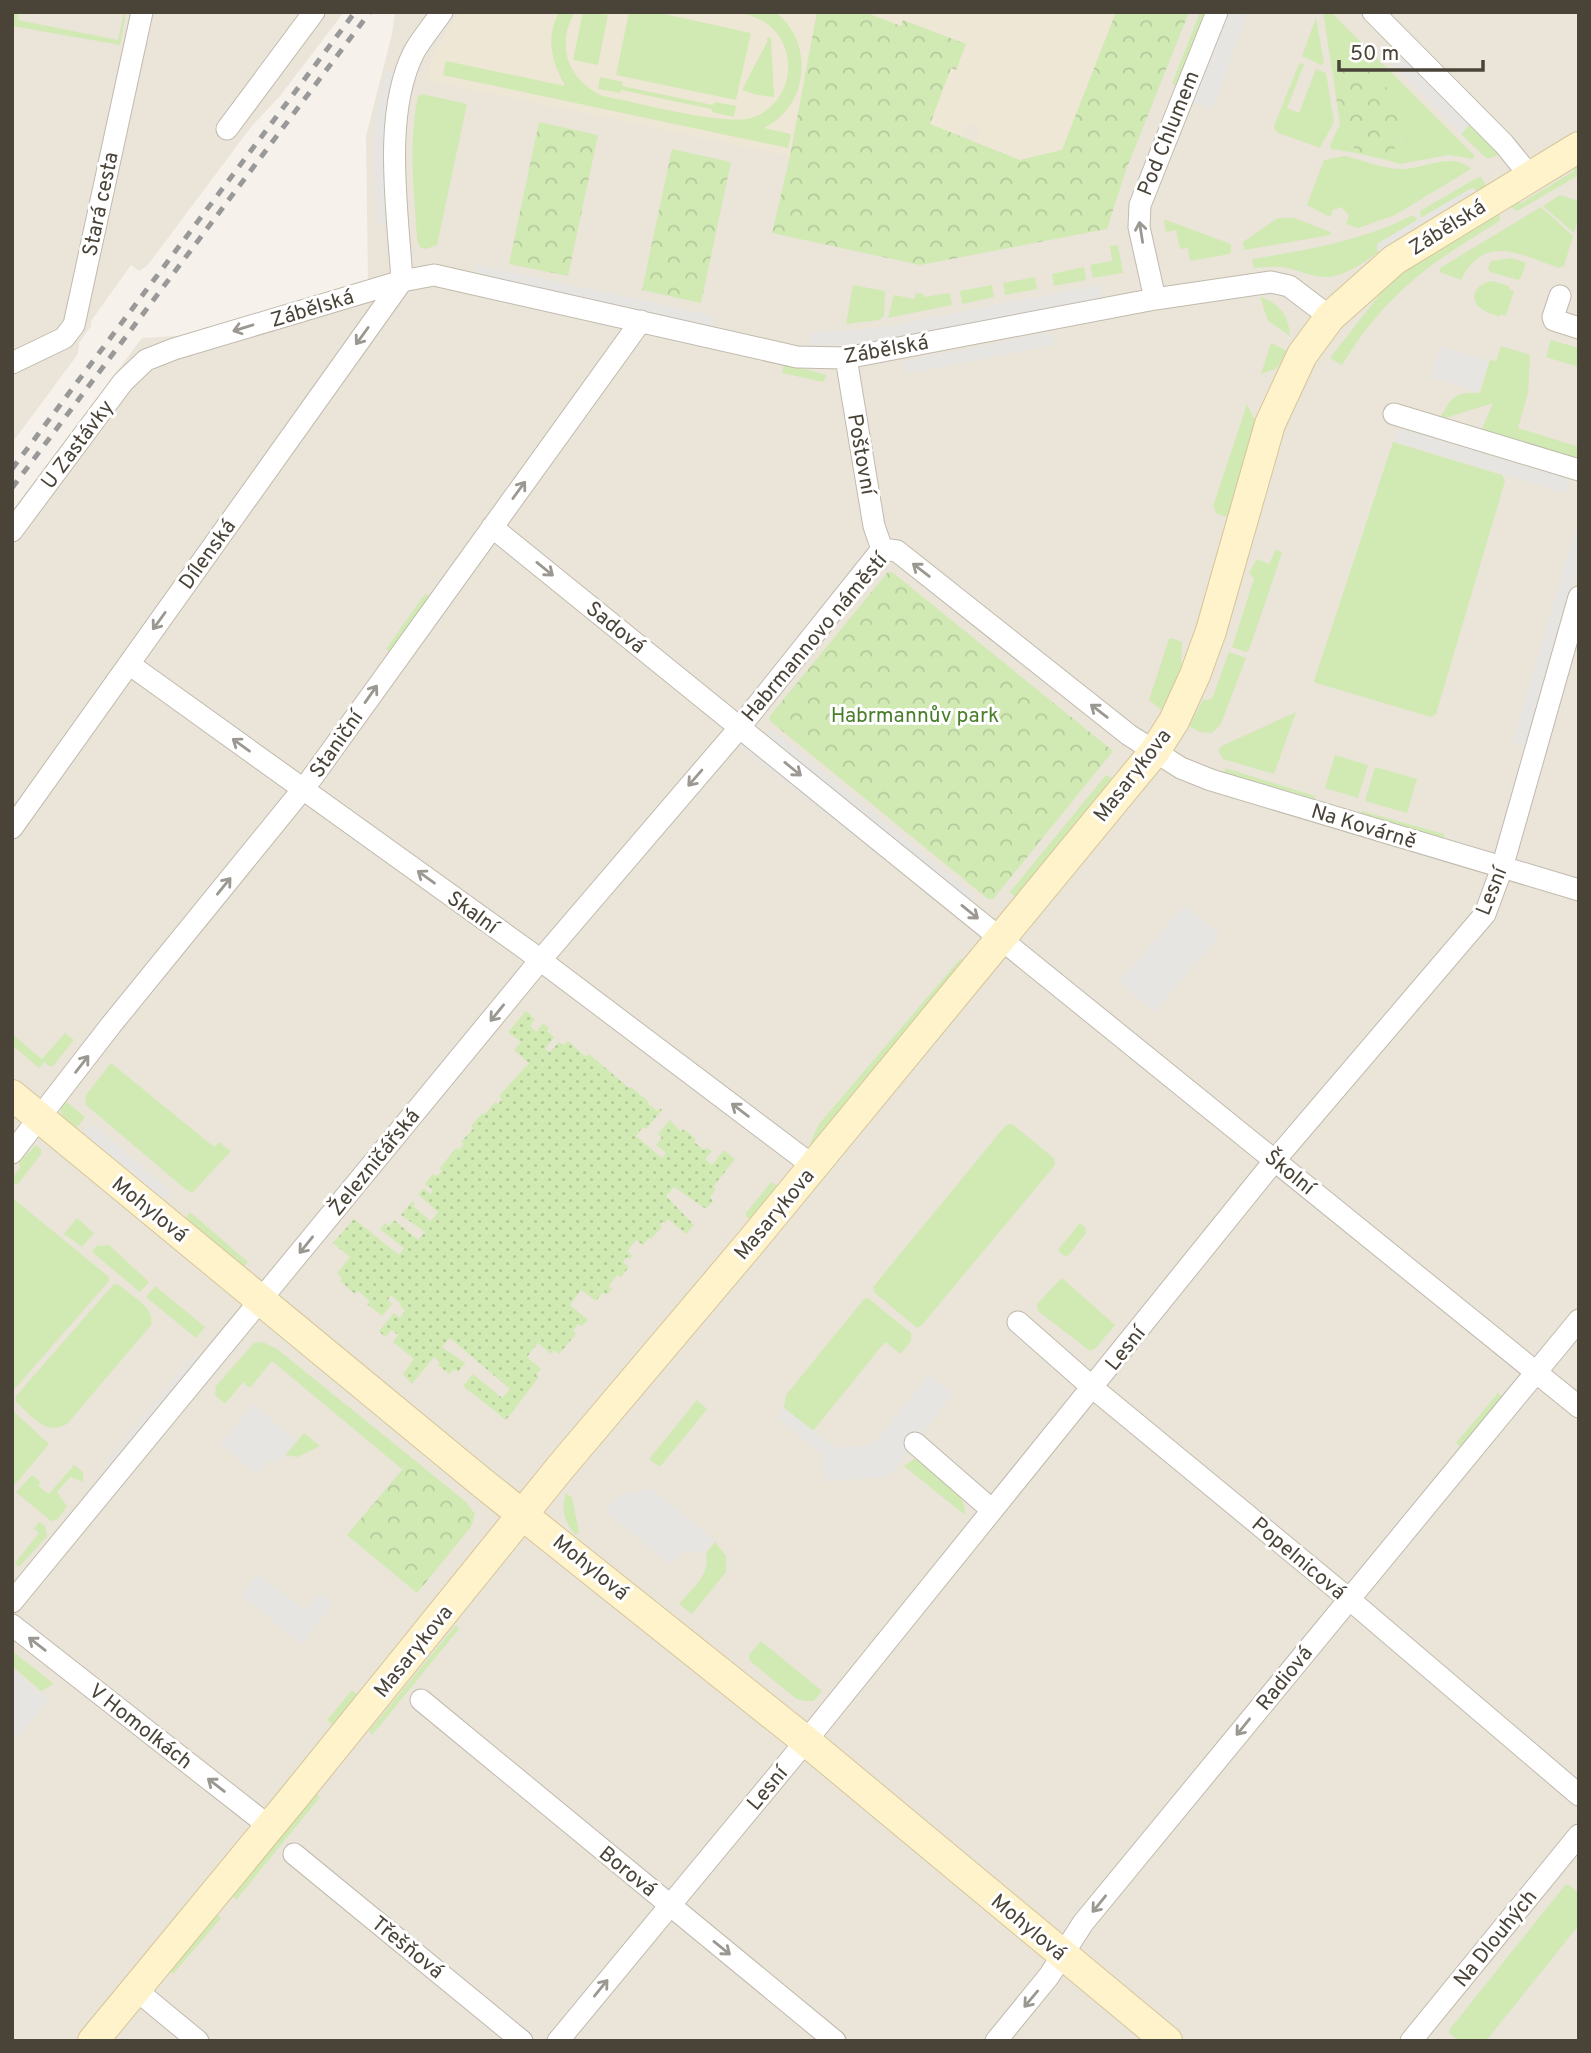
<svg xmlns="http://www.w3.org/2000/svg" width="1591" height="2053" font-family="Overpass,sans-serif">
	<defs>
		<pattern id="forest-crowns" width="20" height="18" patternUnits="userSpaceOnUse" patternTransform="scale(1.75)"><rect width="20" height="18" fill="#d1eab4"/><path d="M2 6a3 3 0 1 1 6 0M12 15a3 3 0 1 1 6 0" fill="none" stroke="#b5ca9c"/></pattern>
		<pattern id="garden-dots" width="8" height="8" patternUnits="userSpaceOnUse" patternTransform="scale(1.75)"><rect width="8" height="8" fill="#d1eab4"/><path d="M2 2h.1M6 6h.1" fill="none" stroke="#b5ca9c" stroke-width="1.8" stroke-linecap="round"/></pattern>
	</defs>
	<rect width="100%" height="100%" fill="#f6f2eb"/>
	<path fill="#eae4d9" d="M12,12H344L280,96L251,127L147,266L139,271L131,265L91,321V326L79,343L78,354L12,443Z
		M395,12H1579V2041H12V511L142,338L192,335L368,282L366,136L392,34Z"/>
	<path fill="#efe7d5" d="M460,12H817L790,156L426,80L435,50Z
		M864,12H1116L1062,150L1020,160L974,142L980,128L968,123L963,137L929,125L951,68L955,69L966,44L904,20L901,26Z"/>
	<path fill="#d1eab4" d="M12,12H19L18,20L118,40L124,12H126L120,45L12,26Z
		M559,12H575C555,45 568,81 603,96C634,102 725,126 751,118C790,106 801,55 771,27C761,18 750,15 737,12H775C815,42 809,106 764,128L791,134L788,148L443,75L446,61L565,86C552,62 545,39 559,12Z
		M583,12L608,15L598,65L573,60Z
		M629,12H655L751,33L736,100L616,75Z
		M1200,12H1205L1176,86L1172,84Z
		M1323,12H1331L1474,155V159L1448,155L1400,164L1386,160L1403,137L1359,61L1333,76Z
		M1316,18L1324,63L1321,65L1302,56Z
		M771,37L774,97L757,95L742,90L767,42V38Z
		M1301,63L1304,64L1287,108L1299,113L1316,69L1326,73L1334,122L1320,148L1276,132L1274,126L1299,64Z
		M600,77L623,82L622,86L713,105L715,102L736,106L734,117L712,112V109L621,90L620,93L598,89Z
		M421,94L467,104L437,245L426,249L420,247L417,239C414,191 408,143 418,96Z
		M1471,123L1501,153L1492,158H1486L1461,134Z
		M1340,124L1357,153L1331,149L1330,145Z
		M1345,156C1362,160 1381,168 1398,169C1421,171 1452,150 1471,169L1395,215L1358,228L1346,224L1349,215L1341,207L1333,210L1330,217L1307,205L1324,160Z
		M1579,161V175L1517,211L1506,204L1514,199L1521,203L1574,171V164Z
		M1478,177H1481L1487,187L1479,192L1472,188L1421,218L1420,211Z
		M1560,195L1579,201V217L1574,233L1543,206Z
		M1541,207L1573,236L1564,266L1559,268C1521,255 1484,232 1461,280L1440,272V268Z
		M1499,208L1500,221C1430,263 1386,293 1342,365L1330,358L1387,285L1414,263Z
		M1411,216H1415L1417,220L1377,244L1378,252C1365,262 1351,272 1335,276C1317,280 1303,271 1287,268C1276,266 1265,267 1254,268L1252,259C1307,250 1361,241 1411,216Z
		M1278,218H1294L1331,232V235L1244,250L1243,242Z
		M1166,220L1231,244V251L1230,254L1190,261L1188,248L1180,249L1176,230L1166,232L1164,221Z
		M1118,245L1123,273L1093,278L1090,265L1112,261L1110,246Z
		M1512,258L1526,263L1521,278L1518,280L1490,272L1488,268L1491,261Z
		M1084,267L1086,280L1054,286L1052,274Z
		M1035,277L1037,289L1005,295L1003,283Z
		M1493,281L1509,286L1510,290L1514,291L1506,316L1501,314L1500,317C1493,314 1483,312 1478,306C1468,294 1480,282 1493,281Z
		M853,285L885,291L884,316L879,320L846,324Z
		M992,285L994,297L962,304L960,291Z
		M916,293L923,294L924,297L950,293L952,305L888,318L894,295L914,299Z
		M1260,297C1279,302 1289,316 1290,336L1268,321Z
		M1551,340L1579,348V367L1546,357Z
		M1271,343L1287,351L1277,368L1261,374Z
		M1501,346L1530,355L1528,393L1518,428L1579,447V464L1480,434L1493,403L1439,420C1451,399 1453,391 1480,393L1490,360L1496,361Z
		M784,364L827,375L823,382L782,373Z
		M1247,404L1255,420L1240,492L1228,517L1217,514L1213,506Z
		M1393,442L1502,475L1505,481L1436,714L1431,717L1316,683L1314,681Z
		M1276,549L1282,553L1249,650L1246,652L1232,647L1254,579L1249,573L1257,559L1269,564Z
		M425,594L430,597L392,654L386,649Z
		M1172,638L1182,642L1181,669L1162,710L1149,700L1169,639Z
		M1229,652L1246,658L1221,724L1212,733L1200,732L1189,726L1203,700L1212,699Z
		M1296,712L1274,774L1223,759L1218,750L1222,746Z
		M1335,755L1368,765L1358,798L1325,788Z
		M1375,767L1417,779L1407,813L1365,801Z
		M1225,768L1315,796L1314,801L1224,774Z
		M1106,775L1113,779L1018,900L1010,892Z
		M1362,811L1444,834V840L1360,815Z
		M960,959L967,960L816,1143H810L819,1124Z
		M65,1033L74,1040L53,1066H49L44,1062L39,1068L12,1045V1034L42,1059Z
		M111,1063L214,1147L219,1142L231,1151L192,1193L184,1188L85,1104L86,1095Z
		M63,1099L85,1117L74,1132C63,1122 58,1113 63,1099Z
		M1012,1124L1054,1158L1055,1165L922,1325L917,1328L875,1293L873,1287L1006,1125Z
		M36,1145L41,1149V1154L18,1184H13L12,1178L20,1168L19,1162Z
		M771,1182L780,1188L752,1221L746,1216V1213Z
		M15,1200L109,1277V1281L12,1392V1204Z
		M190,1212L248,1262L242,1269L185,1219Z
		M77,1218L94,1233L82,1247L64,1234Z
		M1080,1223L1085,1227L1086,1233L1069,1255L1064,1256L1058,1250Z
		M109,1245L149,1282L140,1292L92,1252L96,1246Z
		M1062,1278L1115,1325L1096,1348L1090,1351L1038,1311L1037,1304Z
		M114,1284L119,1285C130,1295 156,1308 151,1325L68,1423C47,1438 31,1415 16,1402L15,1397Z
		M155,1286L205,1327L196,1338L146,1297Z
		M868,1298L911,1333V1341L901,1354L885,1342L813,1431L784,1408L786,1395L864,1299Z
		M263,1342L277,1349L412,1458L402,1469L272,1361L250,1388L243,1382L225,1404L215,1395L216,1386L254,1343Z
		M1498,1393L1505,1399L1463,1449L1456,1443Z
		M697,1400L707,1409L660,1467L649,1459Z
		M12,1410L49,1444L12,1488Z
		M304,1433L320,1446L298,1457L285,1455Z
		M914,1459L920,1461C936,1475 967,1491 965,1515L904,1466Z
		M74,1465L83,1472V1482L70,1477L57,1492L67,1506L58,1519L51,1521L16,1492L32,1475L41,1482L38,1486L49,1494Z
		M566,1493L572,1498L579,1532L576,1535C564,1524 561,1509 566,1493Z
		M39,1522L45,1526L47,1536L19,1567L15,1563L39,1533L34,1529Z
		M715,1542L726,1556V1572L692,1614L679,1604C691,1590 712,1573 706,1553Z
		M456,1625L459,1629L372,1735L369,1731Z
		M761,1641L822,1691L814,1701H804L795,1698L750,1661L749,1655Z
		M12,1651L54,1684L41,1691L12,1666Z
		M352,1690L359,1696L334,1726L327,1720Z
		M317,1794L320,1797L236,1900L232,1896Z
		M1566,1884L1579,1892V1925L1486,2041H1459L1449,2033L1450,2029Z
		M217,1915L221,1918L173,1974L169,1972Z"/>
	<path fill="url(#forest-crowns)" d="M817,12H864L901,26L903,20L966,44L956,70L951,68L930,124L1020,160L1062,150L1116,12H1189L1126,170L1107,229L920,265L772,233L790,156Z
		M1359,61C1377,80 1418,107 1402,137C1398,145 1391,153 1386,160L1357,153L1340,124L1333,76Z
		M539,122L598,135L568,276L509,264Z
		M672,149L731,162L701,303L642,290Z
		M888,572H892L1113,751L993,899H988L770,721L769,717Z
		M412,1458L466,1502L475,1514L471,1527L417,1593L347,1535Z"/>
	<path fill="url(#garden-dots)" d="M526,1011L535,1019L530,1026L536,1032L543,1023L549,1028L547,1031L554,1037L545,1049L550,1052L559,1042L564,1045L568,1041L586,1057L589,1054L629,1088L631,1087L649,1102L648,1104L657,1111L660,1108L662,1110L646,1129L643,1127L636,1136L662,1158L666,1153L656,1145L662,1137L658,1134L670,1120L681,1132L684,1129L696,1139L694,1142L704,1150L707,1148L712,1151L705,1159L712,1165L724,1150L735,1159L713,1187L716,1189L710,1197L713,1201L706,1209L674,1187L666,1196L694,1225L686,1234L668,1219L665,1223L662,1222L660,1225L662,1227L651,1239L649,1238L643,1245L636,1240L627,1251L632,1256L630,1259L627,1257L623,1262L629,1267L621,1277L617,1275L609,1286L612,1289L607,1295L603,1292L596,1301L581,1290L570,1305L588,1320L582,1326L578,1324L573,1331L576,1334L559,1354L554,1350L551,1354L538,1343L527,1357L541,1369L536,1375L539,1377L506,1420L463,1386L473,1374L502,1398L510,1389L450,1338L442,1347L465,1363L458,1372L454,1369L449,1374L438,1365L440,1362L434,1357L412,1384L403,1374L414,1359L393,1342L398,1335L392,1330L385,1337L379,1331L394,1313L400,1318L405,1311L400,1306L401,1304L391,1295L388,1300L392,1304L382,1316L367,1304L370,1301L358,1291L355,1294L340,1281L342,1278L337,1273L350,1257L333,1243L354,1219L399,1255L404,1248L380,1229L385,1223L389,1226L394,1220L418,1240L425,1232L401,1215L413,1201L415,1203L413,1206L431,1221L438,1212L418,1194L423,1188L431,1194L433,1190L425,1184L433,1174L437,1176L442,1171L440,1168L456,1148L459,1150L464,1144L461,1142L473,1129L471,1126L482,1113L484,1115L495,1102L498,1104L502,1099L499,1096L529,1063L514,1050L521,1042L508,1032Z"/>
	<path fill="#e7e5e2" d="M1217,12H1248L1212,109L1182,98Z
		M1401,53L1471,123L1461,134L1391,63Z
		M386,70L397,72L389,225L378,226L375,183V119Z
		M1472,188L1479,192L1378,252L1377,244Z
		M478,265L715,316L713,327L475,276Z
		M1099,285L1104,298L881,340L845,345H810V333L879,328Z
		M1052,332L1055,345L906,374L903,361Z
		M1441,346L1488,361L1478,392L1431,377Z
		M1398,428L1570,480L1566,493L1393,441Z
		M1579,517V564L1526,746L1513,742Z
		M771,729L975,896L957,917L739,746L749,734L761,743Z
		M1185,905L1220,935L1154,1012L1119,982Z
		M92,1124L171,1191L160,1204L82,1136Z
		M199,1356L107,1467V1460L192,1357Z
		M928,1375L953,1394L889,1476L825,1482L822,1454L777,1418L784,1408L830,1444L838,1448L865,1446L877,1440Z
		M253,1404L297,1441L277,1464L270,1459L257,1474L220,1444Z
		M652,1489L714,1540L705,1551L681,1553L672,1565L605,1511L620,1494Z
		M258,1574L305,1611L320,1593L333,1603L302,1644L241,1595Z
		M12,1669L49,1701L12,1742Z"/>
	<g fill="none" stroke-linecap="round" stroke-linejoin="round">
		<defs>
			<path id="street" d="M1373,12L1504,144L1530,176
				M227,129L314,12
				M402,281C398,212 382,115 414,52C422,38 433,25 442,12
				M1560,296L1553,317L1554,320L1579,328
				M1155,299L1139,227L1140,205L1217,12
				M846,358L874,526L882,549
				M12,363L64,338L74,325L142,12
				M1394,414L1579,470
				M492,527L1579,1407
				M12,531L123,382L146,360L174,349L402,281L434,275L797,357L846,358L1155,299L1271,282L1289,286L1330,317
				M882,549L897,551L1129,735L1181,768L1211,780L1579,890
				M129,664L527,950L813,1166
				M12,828L402,281
				M12,1153L111,1025L311,779L641,321
				M1018,1322L1093,1388L1349,1599L1579,1795
				M915,1443L992,1510
				M12,1602L532,970L740,727L882,549
				M12,1625L270,1827
				M421,1700L835,2041
				M294,1854L522,2041
				M135,1989L198,2041
				M558,2041L806,1741L1275,1160L1485,914L1502,868L1579,597
				M996,2041L1049,1976L1083,1923L1579,1320
				M1411,2041L1579,1835"/>
			<path id="secondary" d="M12,1095L480,1481L806,1741L1167,2041
				M93,2041L295,1796L560,1468L751,1242L1155,751L1174,721L1195,675L1211,631L1270,424L1302,355L1330,317L1394,260L1579,147"/>
		</defs>
		<use href="#street" stroke="#c1baad" stroke-width="23"/>
		<use href="#secondary" stroke="#d6c69a" stroke-width="32"/>
		<use href="#street" stroke="#fff" stroke-width="21"/>
		<use href="#secondary" stroke="#fff3cb" stroke-width="30"/>
		<path stroke="#999" stroke-width="5" stroke-dasharray="9 9" stroke-linecap="butt" d="M12,469L355,12
			M12,488L370,12"/>
	</g>
	<defs><path id="oneway-shaft" d="M-6 0H5M1.5-3L5.5 0L1.5 3" fill="none" stroke-width="1.6" stroke-linecap="round" stroke-linejoin="round" transform="scale(1.75)"/></defs>
	<g stroke="#9b9892">
		<use href="#oneway-shaft" transform="translate(1141 232) rotate(-99)"/>
		<use href="#oneway-shaft" transform="translate(243 328) rotate(163)"/>
		<use href="#oneway-shaft" transform="translate(362 336) rotate(126)"/>
		<use href="#oneway-shaft" transform="translate(519 490) rotate(-54)"/>
		<use href="#oneway-shaft" transform="translate(545 569) rotate(39)"/>
		<use href="#oneway-shaft" transform="translate(921 570) rotate(-142)"/>
		<use href="#oneway-shaft" transform="translate(159 621) rotate(126)"/>
		<use href="#oneway-shaft" transform="translate(371 694) rotate(-55)"/>
		<use href="#oneway-shaft" transform="translate(1099 711) rotate(-142)"/>
		<use href="#oneway-shaft" transform="translate(241 745) rotate(-144)"/>
		<use href="#oneway-shaft" transform="translate(793 769) rotate(39)"/>
		<use href="#oneway-shaft" transform="translate(695 778) rotate(131)"/>
		<use href="#oneway-shaft" transform="translate(426 877) rotate(-144)"/>
		<use href="#oneway-shaft" transform="translate(224 886) rotate(-51)"/>
		<use href="#oneway-shaft" transform="translate(970 912) rotate(39)"/>
		<use href="#oneway-shaft" transform="translate(497 1013) rotate(129)"/>
		<use href="#oneway-shaft" transform="translate(82 1064) rotate(-52)"/>
		<use href="#oneway-shaft" transform="translate(740 1110) rotate(-143)"/>
		<use href="#oneway-shaft" transform="translate(306 1245) rotate(129)"/>
		<use href="#oneway-shaft" transform="translate(37 1644) rotate(-142)"/>
		<use href="#oneway-shaft" transform="translate(1243 1727) rotate(129)"/>
		<use href="#oneway-shaft" transform="translate(216 1785) rotate(-142)"/>
		<use href="#oneway-shaft" transform="translate(1099 1904) rotate(129)"/>
		<use href="#oneway-shaft" transform="translate(722 1948) rotate(39)"/>
		<use href="#oneway-shaft" transform="translate(601 1988) rotate(-51)"/>
		<use href="#oneway-shaft" transform="translate(1031 1999) rotate(130)"/>
	</g>
	<g text-anchor="middle" stroke-width="6" stroke-linejoin="round" paint-order="stroke">
		<g font-size="21" fill="#4a4338" stroke="#fff">
			<text transform="translate(1168 133) rotate(-68)" y="7">Pod Chlumem</text>
			<text transform="translate(100 204) rotate(-78)" y="7">Stará cesta</text>
			<text transform="translate(1447 227) rotate(-32)" y="7">Zábělská</text>
			<text transform="translate(312 308) rotate(-17)" y="7">Zábělská</text>
			<text transform="translate(886 349) rotate(-10)" y="7">Zábělská</text>
			<text transform="translate(77 444) rotate(-53)" y="7">U Zastávky</text>
			<text transform="translate(862 454) rotate(80)" y="7">Poštovní</text>
			<text transform="translate(207 554) rotate(-54)" y="7">Dílenská</text>
			<text transform="translate(616 627) rotate(39)" y="7">Sadová</text>
			<text transform="translate(814 637) rotate(-50)" y="7">Habrmannovo náměstí</text>
			<text transform="translate(336 744) rotate(-55)" y="7">Staniční</text>
			<text transform="translate(1132 775) rotate(-52)" y="7">Masarykova</text>
			<text transform="translate(1364 826) rotate(17)" y="7">Na Kovárně</text>
			<text transform="translate(1491 891) rotate(-68)" y="7">Lesní</text>
			<text transform="translate(473 912) rotate(36)" y="7">Skalní</text>
			<text transform="translate(374 1162) rotate(-51)" y="7">Železničářská</text>
			<text transform="translate(1290 1172) rotate(39)" y="7">Školní</text>
			<text transform="translate(150 1209) rotate(39)" y="7">Mohylová</text>
			<text transform="translate(774 1214) rotate(-50)" y="7">Masarykova</text>
			<text transform="translate(1125 1348) rotate(-51)" y="7">Lesní</text>
			<text transform="translate(1299 1558) rotate(40)" y="7">Popelnicová</text>
			<text transform="translate(591 1567) rotate(39)" y="7">Mohylová</text>
			<text transform="translate(413 1651) rotate(-51)" y="7">Masarykova</text>
			<text transform="translate(1284 1678) rotate(-51)" y="7">Radiová</text>
			<text transform="translate(141 1726) rotate(38)" y="7">V Homolkách</text>
			<text transform="translate(767 1788) rotate(-50)" y="7">Lesní</text>
			<text transform="translate(628 1871) rotate(39)" y="7">Borová</text>
			<text transform="translate(1029 1927) rotate(40)" y="7">Mohylová</text>
			<text transform="translate(1495 1938) rotate(-51)" y="7">Na Dlouhých</text>
			<text transform="translate(408 1947) rotate(39)" y="7">Třešňová</text>
		</g>
		<g font-size="21" fill="#497e2a" stroke="#fff">
			<text x="915" y="722">Habrmannův park</text>
		</g>
	</g>
	<rect width="1591" height="2053" fill="none" stroke="#4a4338" stroke-width="28"/>
	<path d="M1339 60v10h144v-10" fill="none" stroke="#4a4338" stroke-width="3.5"/>
	<text x="1350" y="60" font-size="21" fill="#4a4338" stroke="#ffffff" stroke-width="5" paint-order="stroke">50 m</text>
</svg>
